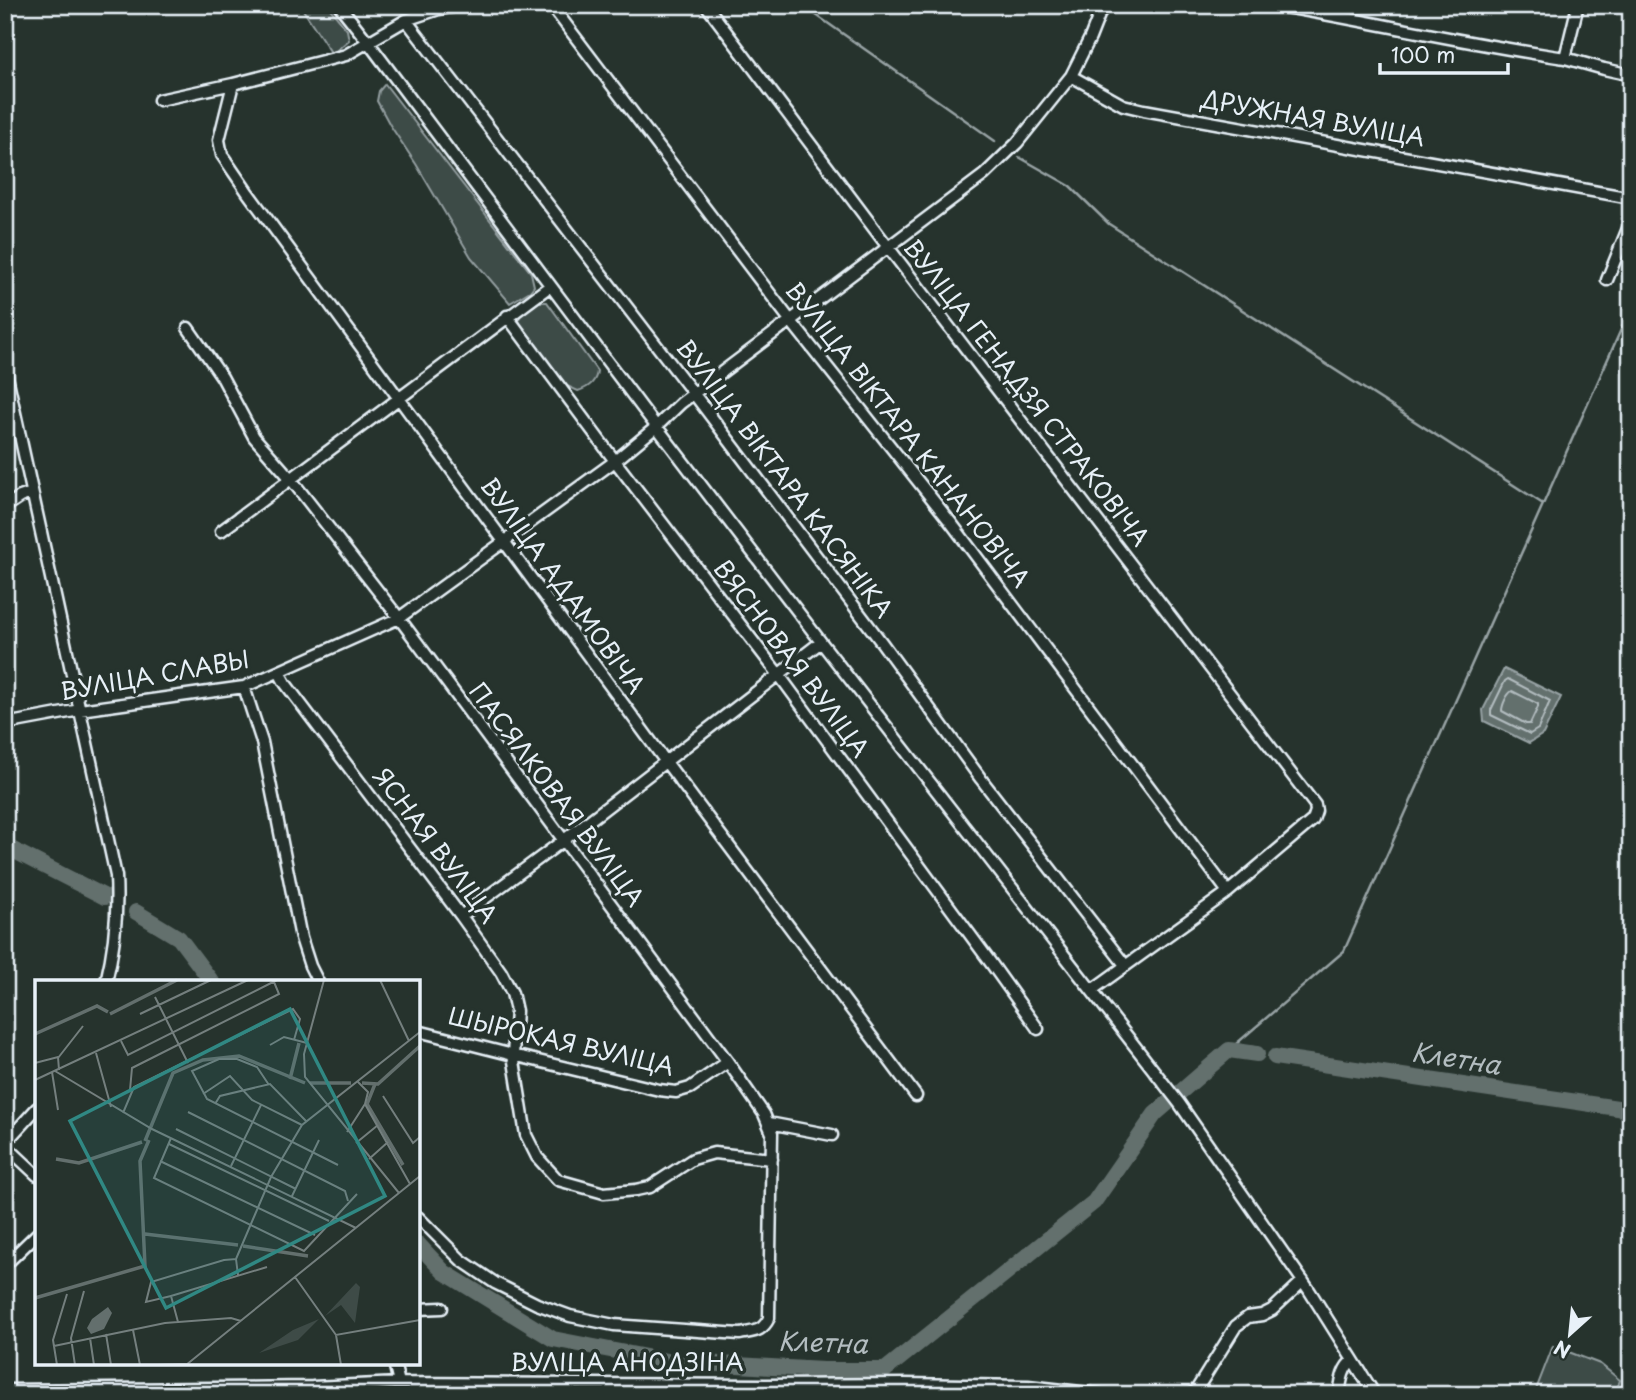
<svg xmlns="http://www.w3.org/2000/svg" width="1636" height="1400" font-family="'Playpen Sans',sans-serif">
	<rect width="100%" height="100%" fill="#26332d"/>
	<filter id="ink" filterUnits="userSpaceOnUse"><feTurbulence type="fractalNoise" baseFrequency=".0143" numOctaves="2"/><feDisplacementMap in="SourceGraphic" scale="14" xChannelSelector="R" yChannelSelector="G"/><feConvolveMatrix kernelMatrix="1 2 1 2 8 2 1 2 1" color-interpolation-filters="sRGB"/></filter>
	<g filter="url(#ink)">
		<path fill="#3e4b47" stroke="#939ea0" stroke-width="2" d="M300,5H327L347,30L349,40L332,54Z
			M385,84L531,273L534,286L530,291L510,303L471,257L416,164L390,125L377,101L379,91Z
			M538,302H547L597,371C596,383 588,388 578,391L567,386L520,324L519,320L521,312Z
			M1553,1346L1600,1364L1620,1380L1615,1395H1534Z"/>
		<path fill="#636f6d" stroke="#98a3a5" stroke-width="2" d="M1504,669L1561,697L1543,734L1529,743L1484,721L1483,710Z"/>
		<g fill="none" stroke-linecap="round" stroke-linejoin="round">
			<path stroke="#b3bdc0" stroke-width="2" d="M1508,679L1550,701L1538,729L1530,734L1491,715V710L1505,681Z
				M1512,691L1538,704V707L1530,724H1526L1502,711C1502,705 1507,694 1512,691Z"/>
			<path stroke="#98a3a5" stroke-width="2.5" d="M802,5L995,141
				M1019,157L1070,186L1109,224L1543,504
				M1229,1050L1344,951L1623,325L1631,319
				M823,1379V1370
				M823,1390V1395"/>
			<path stroke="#636f6d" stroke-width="16" d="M5,846L105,897
				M136,912L179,938L212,982
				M1275,1057L1631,1110
				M418,1244L444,1272L553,1339L667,1361L823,1370H885L1094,1202L1155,1114L1229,1050L1257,1054"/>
			<defs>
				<path id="minor" d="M339,5L368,42L643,409L821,642L1179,1103L1309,1290L1375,1395
					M551,5L790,320L952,524L1228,892
					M706,5L888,247L1315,805L1316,811L1313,820L1228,892L1092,990
					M1103,5L1090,38L1071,76L1123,105L1144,110L1631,198
					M1273,5C1371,21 1467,44 1565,58L1578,5
					M406,20L694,394L882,643L981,779L1125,965
					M1565,58L1604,69L1631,75
					M233,84L219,140L222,155L248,193L666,762L916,1096
					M159,100L233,84L346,55L406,20L439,9L463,5
					M1607,280L1631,221
					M507,316L615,461L779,675L988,959L1038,1029
					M188,328L222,377L254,437L290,478L399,618L728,1062L764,1114L772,1133L769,1318C762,1332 755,1331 740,1334L614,1325L570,1316L537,1304L495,1283L461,1260L418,1217
					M5,367L116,876C118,913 115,946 106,982
					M5,507L20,497L32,493
					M221,531L550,286
					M279,672L285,683L461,916L501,972L512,993L516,1011L513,1055L526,1135L537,1157L558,1180L604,1193L636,1190L650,1187L693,1159L714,1153L772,1159
					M244,687L262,742L301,938L310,966L318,982
					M5,724L80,710L244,687L399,618L615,461L656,427L681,403L984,175L1017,143L1071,76
					M461,916L564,840L821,642
					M418,1031L513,1055L659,1090L676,1092L690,1088L728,1062
					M769,1123L832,1135
					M5,1143L37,1108
					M5,1145L37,1175
					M5,1265L37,1234
					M418,1309L442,1308
					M394,1363L399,1383
					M5,1390L312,1387L399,1383L766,1385L905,1384L1028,1386L1107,1395
					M1188,1395L1195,1392L1236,1326L1248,1317L1262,1315L1272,1310L1303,1281
					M1339,1395C1341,1382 1342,1368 1353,1360"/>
			</defs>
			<use href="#minor" stroke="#e8f1f8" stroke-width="15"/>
			<use href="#minor" stroke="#26332d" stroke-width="10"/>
		</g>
	</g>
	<g text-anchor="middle" stroke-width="7" stroke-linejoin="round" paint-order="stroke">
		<g font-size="24" fill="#e8f1f8" stroke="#26332d">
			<text transform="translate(1313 119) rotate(10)" y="8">ДРУЖНАЯ ВУЛІЦА</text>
			<text transform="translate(1026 393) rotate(52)" y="8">ВУЛІЦА ГЕНАДЗЯ СТРАКОВІЧА</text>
			<text transform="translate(907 435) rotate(52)" y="8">ВУЛІЦА ВІКТАРА КАНАНОВІЧА</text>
			<text transform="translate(784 479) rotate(53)" y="8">ВУЛІЦА ВІКТАРА КАСЯНІКА</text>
			<text transform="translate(562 586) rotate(54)" y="8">ВУЛІЦА АДАМОВІЧА</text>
			<text transform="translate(791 659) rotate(53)" y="8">ВЯСНОВАЯ ВУЛІЦА</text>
			<text transform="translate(155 676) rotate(-10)" y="8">ВУЛІЦА СЛАВЫ</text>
			<text transform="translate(556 795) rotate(53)" y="8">ПАСЯЛКОВАЯ ВУЛІЦА</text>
			<text transform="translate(435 846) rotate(53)" y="8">ЯСНАЯ ВУЛІЦА</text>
			<text transform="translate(561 1042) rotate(13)" y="8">ШЫРОКАЯ ВУЛІЦА</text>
			<text x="627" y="1371">ВУЛІЦА АНОДЗІНА</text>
		</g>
		<g font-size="26" font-style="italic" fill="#b3bdc0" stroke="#26332d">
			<text transform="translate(1456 1059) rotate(9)" y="9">Клетна</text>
			<text transform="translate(823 1343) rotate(2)" y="9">Клетна</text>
		</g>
	</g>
	<g transform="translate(35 980)">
		<rect width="385" height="385" fill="#26332d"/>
		<path d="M321,303L325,307L320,343L306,325L290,336ZM284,339L263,360L224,373L258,350Z" fill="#3e4b47"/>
		<path d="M73,327L77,333L69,349L56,354L52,348L57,339Z" fill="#636f6d"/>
		<path fill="none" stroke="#636f6d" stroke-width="3.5" d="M75,34L142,0M0,54L62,26L73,32M255,99L264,63M275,103H316M327,103L343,104L385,66M340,104L332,124L368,185M110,161L138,93L168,80L204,76L270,103M21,179L44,183L107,162M110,254L203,265M208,266L273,276M0,318L110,286L105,181L114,160"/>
		<path fill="none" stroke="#747f7e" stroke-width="2" d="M289,0L269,74L270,97L364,213M345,0L374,61M120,17L153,83M105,34L176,0M86,61L93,75L242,0M235,65L249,57L272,63M61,73L76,127M23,78L48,46M0,83L23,77L24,90M20,91L117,149L321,248M17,92L23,130M0,100L213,0M323,102L333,112L330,124L375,204M234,105L222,87L202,79H184L157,91L172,119L303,185M95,110L97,88L244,14L239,2M168,114L195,96L217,120L267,145M348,116L378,163L385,157M180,124L185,116L235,104L271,141M153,132L310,211L313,221M88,133L99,107L258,29L265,39L259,60M141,149L261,209M312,152L330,124M136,158L119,198L269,271L322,214M321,163L343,145M134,164L294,241M334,179L353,162M125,181L280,255M196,186L226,125M257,216L284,160M201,279L236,197L267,145L385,52M260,297L301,355L385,340M136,316L111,322L116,302L189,280L201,279L203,295M143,342L136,316L232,287M98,350L105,385M71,354L76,385M301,355L306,385M55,358L59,385M19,366L130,343L196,338L206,341M22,385L18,360L32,314M40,385L36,358L49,311M122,385L152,384M151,385L385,196"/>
		<path fill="#308883" fill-opacity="0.15" stroke="#308883" stroke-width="3.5" d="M255,29L350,216L131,328L35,141Z"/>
		<rect width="385" height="385" fill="none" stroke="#e8f1f8" stroke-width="3.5"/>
	</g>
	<rect width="1636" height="1400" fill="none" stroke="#26332d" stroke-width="28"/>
	<rect x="14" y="14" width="1608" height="1372" fill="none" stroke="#e8f1f8" stroke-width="2.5" filter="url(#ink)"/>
	<g transform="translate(1570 1334) rotate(207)" stroke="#26332d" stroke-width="5" paint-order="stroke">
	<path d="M0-5L12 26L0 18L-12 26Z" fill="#e8f1f8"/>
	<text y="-10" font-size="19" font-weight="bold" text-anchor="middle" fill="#e8f1f8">N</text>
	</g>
	<path d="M1380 63v10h128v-10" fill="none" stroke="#e8f1f8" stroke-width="3.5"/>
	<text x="1391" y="63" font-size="21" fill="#e8f1f8" stroke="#26332d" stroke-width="5" paint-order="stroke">100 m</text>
</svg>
